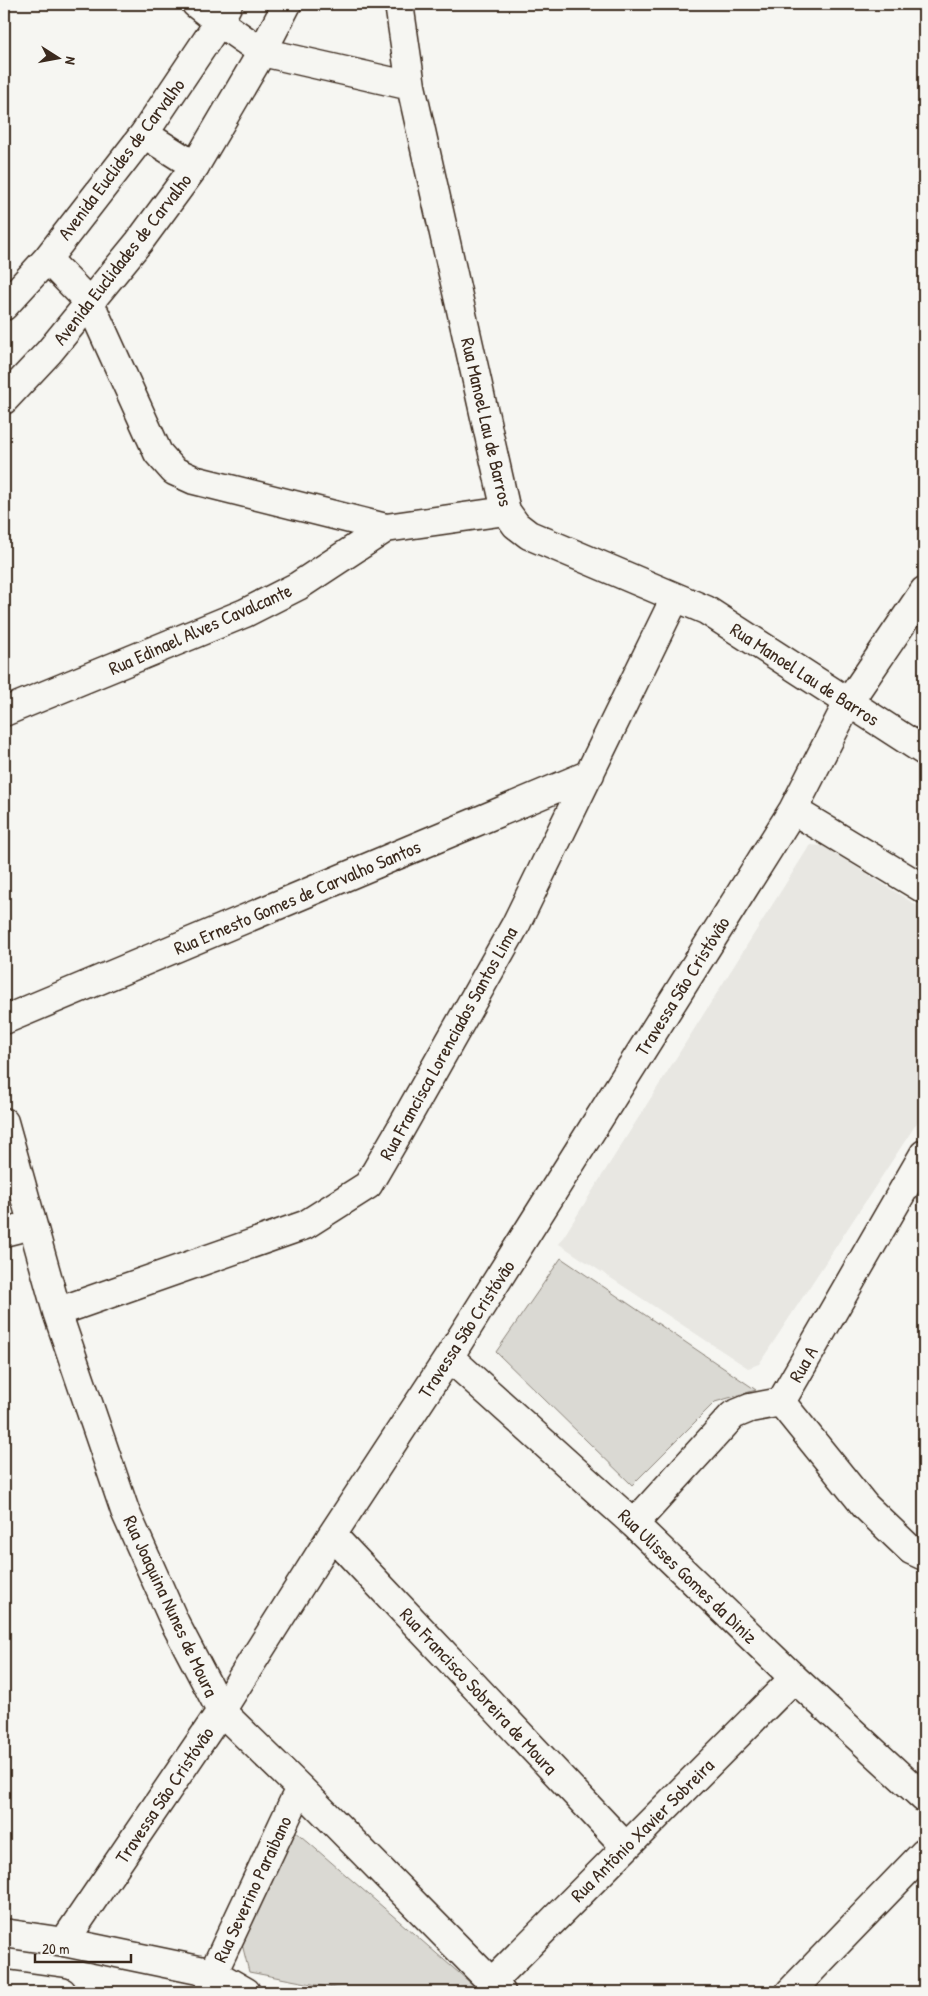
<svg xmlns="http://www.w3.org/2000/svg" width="928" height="1996" font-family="'Patrick Hand',sans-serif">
	<rect width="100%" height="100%" fill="#f6f6f2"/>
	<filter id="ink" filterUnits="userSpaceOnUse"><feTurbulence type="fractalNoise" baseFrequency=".02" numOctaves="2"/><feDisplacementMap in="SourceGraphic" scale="10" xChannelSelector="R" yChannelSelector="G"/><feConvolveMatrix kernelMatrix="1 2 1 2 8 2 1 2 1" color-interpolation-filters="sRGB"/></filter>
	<g filter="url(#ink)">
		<path fill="#e8e7e2" d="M810,845L823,846L924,910V1112L759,1364L748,1368L559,1244Z"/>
		<path fill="#dad9d3" stroke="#8a8278" d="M561,1258L756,1390L715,1402L632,1485L496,1352Z
			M294,1830L481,1992H354L249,1972L240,1936Z"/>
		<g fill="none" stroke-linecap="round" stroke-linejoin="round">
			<defs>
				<path id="minor" d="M196,4L219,22L262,52L411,86
					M399,4L411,86L506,511L516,525L529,535L706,610L924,751
					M144,134L195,166
					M47,259L90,303L158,453L174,471L194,480L386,528
					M4,306L47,259L144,134L219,22L228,4
					M4,712L245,613L298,586L386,528L506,511
					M793,810L924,889
					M4,1020L590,774
					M4,1122L57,1312L125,1511L175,1623L221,1711L300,1788L501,1992
					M4,1232L32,1225
					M57,1312L305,1225L368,1185L400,1130L516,924L675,598
					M449,1357L634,1524L794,1678L924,1798
					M781,1402L865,1506L911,1550L924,1556
					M634,1524L733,1415L750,1408L781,1402L924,1154
					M332,1535L626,1847
					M64,1942L221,1711L332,1535L449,1357L793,810L848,703L924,591
					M491,1983L794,1678
					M209,1992L213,1973L300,1788"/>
				<path id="major" d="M4,1933L64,1942L213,1973L246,1992
					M4,1984L62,1992
					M790,1992L924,1853"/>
				<path id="highway" d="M4,400L49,352L139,242L195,166L262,52L287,4"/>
			</defs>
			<use href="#minor" stroke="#3b2a1e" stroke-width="31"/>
			<use href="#major" stroke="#3b2a1e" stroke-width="31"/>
			<use href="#highway" stroke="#3b2a1e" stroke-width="31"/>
			<use href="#minor" stroke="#f6f6f2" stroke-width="28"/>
			<use href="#major" stroke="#f6f6f2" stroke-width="28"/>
			<use href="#highway" stroke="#f6f6f2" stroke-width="28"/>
		</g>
	</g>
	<g text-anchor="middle" stroke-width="4" stroke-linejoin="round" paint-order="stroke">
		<g font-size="19" fill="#3b2a1e" stroke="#f6f6f2">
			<text transform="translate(121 159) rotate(-53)" y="7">Avenida Euclides de Carvalho</text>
			<text transform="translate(122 259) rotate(-52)" y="7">Avenida Euclidades de Carvalho</text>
			<text transform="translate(487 422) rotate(77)" y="7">Rua Manoel Lau de Barros</text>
			<text transform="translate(200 629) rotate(-24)" y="7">Rua Edinael Alves Cavalcante</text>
			<text transform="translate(805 674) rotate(33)" y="7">Rua Manoel Lau de Barros</text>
			<text transform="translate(297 897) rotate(-23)" y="7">Rua Ernesto Gomes de Carvalho Santos</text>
			<text transform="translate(682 986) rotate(-58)" y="7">Travessa São Cristóvão</text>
			<text transform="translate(448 1043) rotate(-61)" y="7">Rua Francisca Lorenciados Santos Lima</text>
			<text transform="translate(466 1329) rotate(-57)" y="7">Travessa São Cristóvão</text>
			<text transform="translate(803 1364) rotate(-60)" y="7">Rua A</text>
			<text transform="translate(688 1576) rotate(44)" y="7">Rua Ulisses Gomes da Diniz</text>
			<text transform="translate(171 1606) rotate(65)" y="7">Rua Joaquina Nunes de Moura</text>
			<text transform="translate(479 1691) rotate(47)" y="7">Rua Francisco Sobreira de Moura</text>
			<text transform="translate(164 1795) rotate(-56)" y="7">Travessa São Cristóvão</text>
			<text transform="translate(642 1830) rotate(-45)" y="7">Rua Antônio Xavier Sobreira</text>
			<text transform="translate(252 1889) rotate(-65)" y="7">Rua Severino Paraibano</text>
		</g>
	</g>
	<rect width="928" height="1996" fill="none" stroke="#f6f6f2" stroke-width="20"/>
	<rect x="10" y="10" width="908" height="1976" fill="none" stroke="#3b2a1e" stroke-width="2" filter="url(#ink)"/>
	<g transform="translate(58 58) rotate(101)" stroke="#f6f6f2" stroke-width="4" paint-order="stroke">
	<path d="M0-4L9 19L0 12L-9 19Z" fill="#3b2a1e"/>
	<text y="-8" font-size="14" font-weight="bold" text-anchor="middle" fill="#3b2a1e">N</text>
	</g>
	<path d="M35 1954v8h96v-8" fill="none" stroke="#3b2a1e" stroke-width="2.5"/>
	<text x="42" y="1954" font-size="15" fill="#3b2a1e" stroke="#f6f6f2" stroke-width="4" paint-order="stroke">20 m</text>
</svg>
